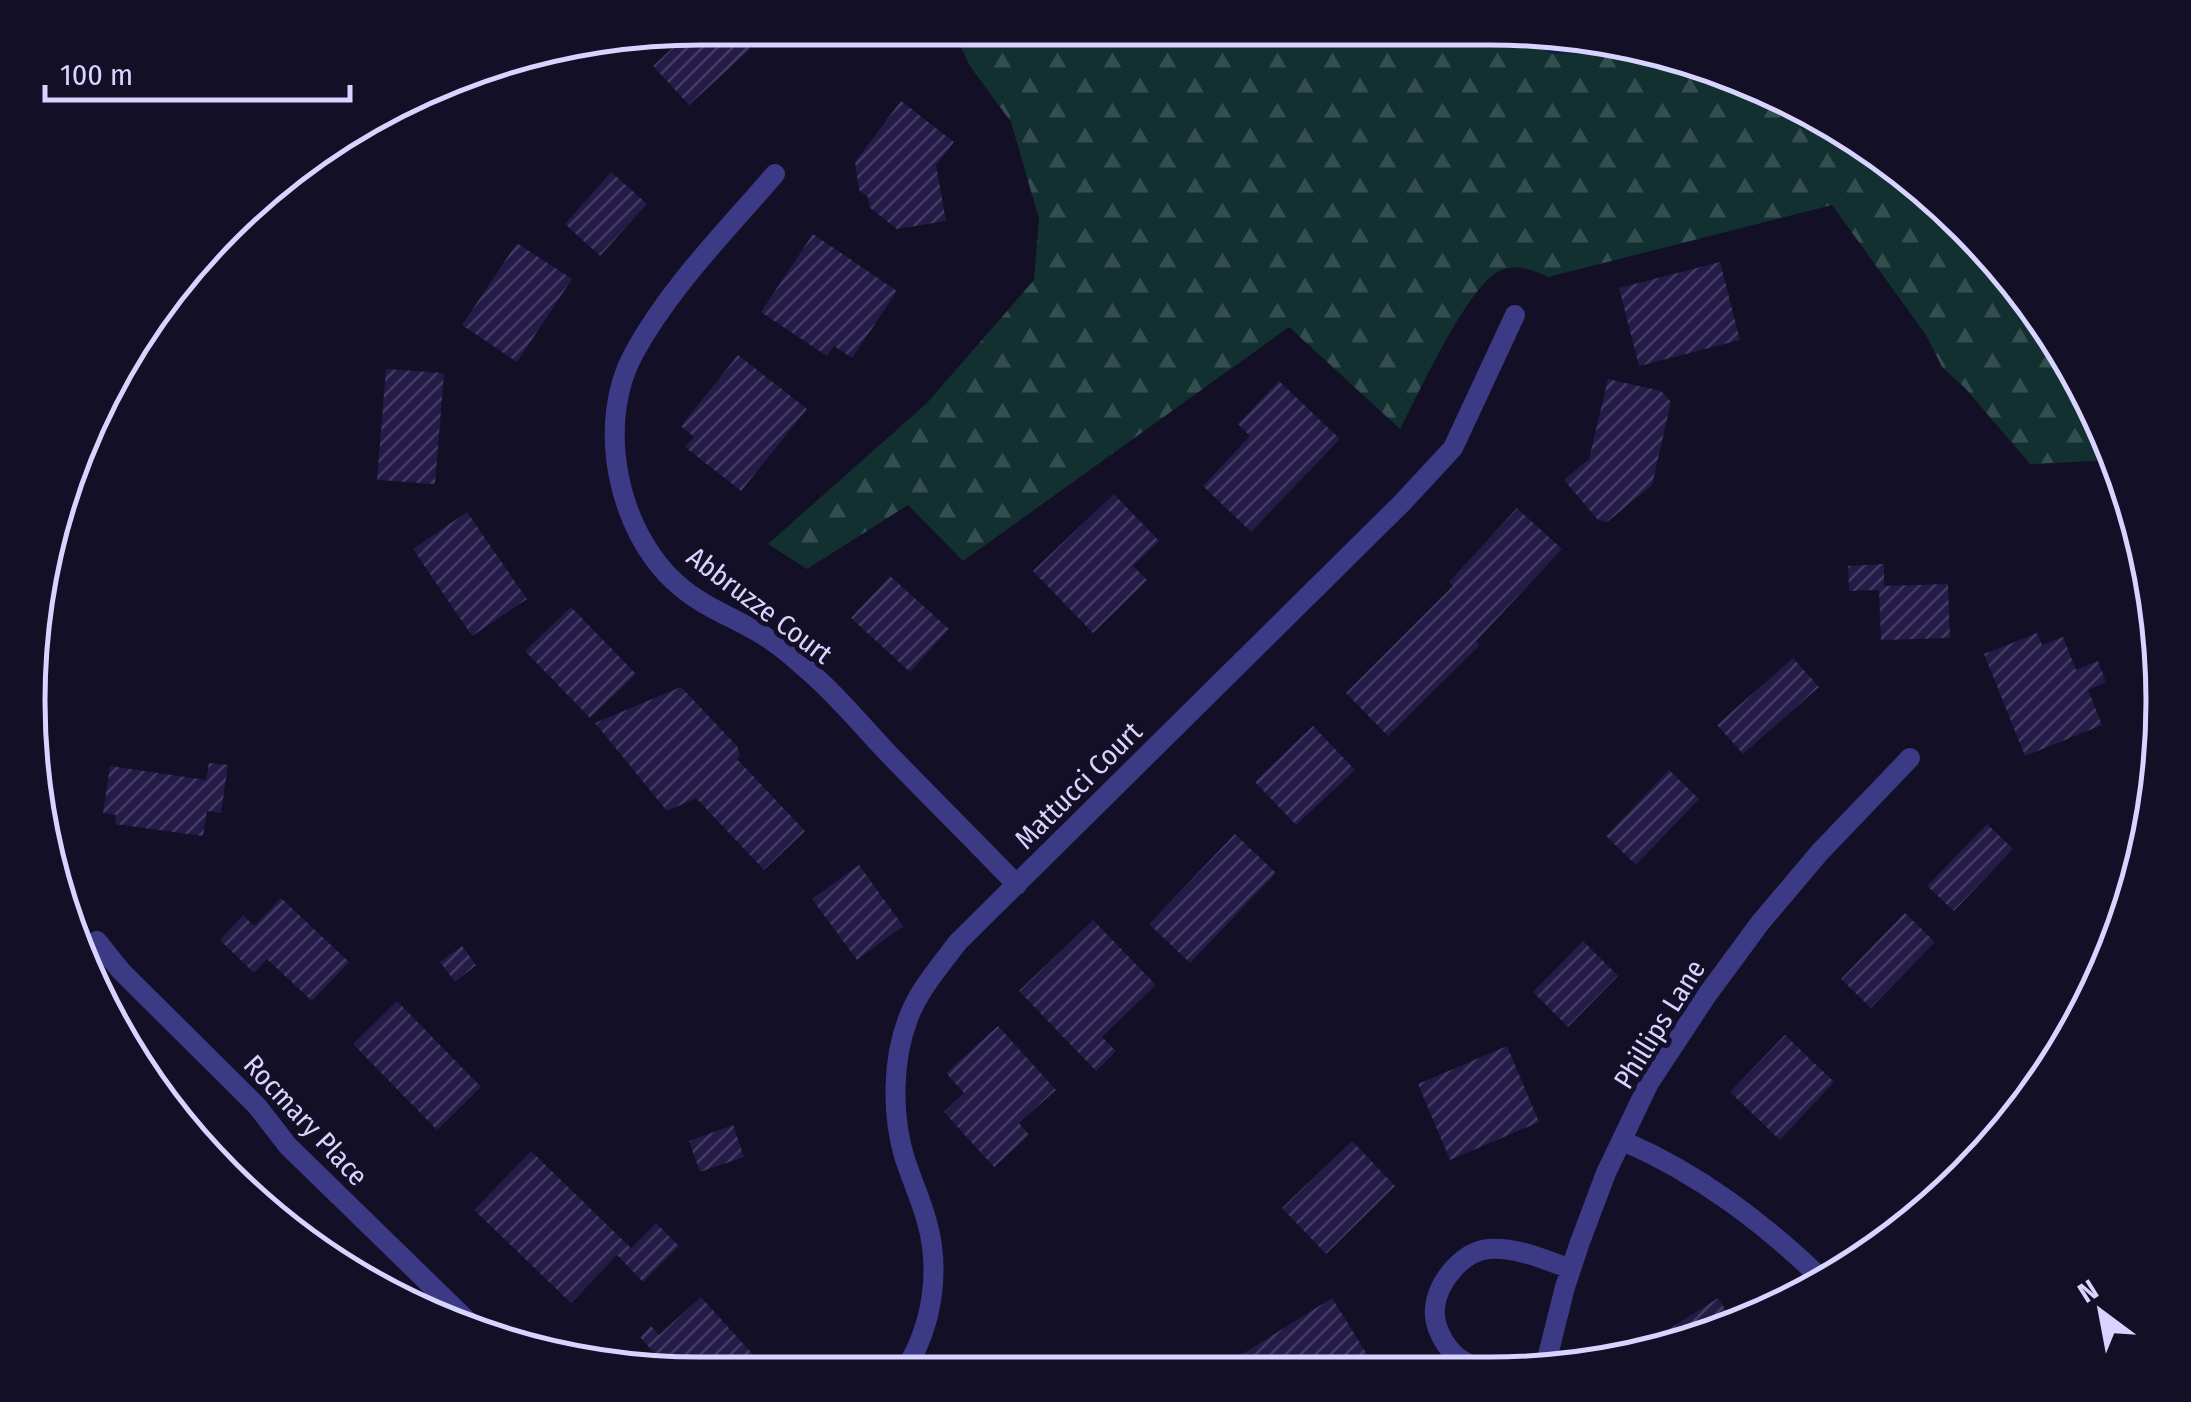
<svg xmlns="http://www.w3.org/2000/svg" width="2191" height="1402" font-family="'Fira Sans Condensed',sans-serif">
	<defs>
		<pattern id="forest-firs" width="22" height="20" patternUnits="userSpaceOnUse" patternTransform="scale(2.5)"><rect width="22" height="20" fill="#12302f"/><path d="M5 1l3.5 6h-7zM16 11l3.5 6h-7z" fill="#344d4e"/></pattern>
		<pattern id="building-hatch" width="6" height="6" patternUnits="userSpaceOnUse" patternTransform="scale(2.5)"><rect width="6" height="6" fill="#241b47"/><path d="M-1 1l2-2M0 6l6-6M5 7l2-2" fill="none" stroke="#433b63"/></pattern>
	</defs>
	<rect width="100%" height="100%" fill="#130f26"/>
	<path fill="url(#forest-firs)" d="M952,29L1578,33L1787,97L1934,194L2024,291L2094,403L2115,460L2030,464L1965,388L1942,367L1926,335L1832,205L1548,277C1533,270 1521,265 1504,269C1470,278 1418,396 1400,429L1289,327L963,561L908,505L807,569L768,544L927,403L1034,280L1039,219L1011,122L970,66Z"/>
	<g fill="none" stroke-linecap="round" stroke-linejoin="round">
		<path stroke="#0c2248" stroke-width="6" d="M1332,32L1336,41L1418,32
			M1528,33L1553,51L1600,52L1619,46"/>
	</g>
	<path fill="url(#building-hatch)" d="M730,28L750,49L689,105L653,66L693,29Z
		M901,101L954,142L936,165L946,221L897,229L870,208L868,197L859,190L855,162Z
		M611,172L647,204L600,256L565,224Z
		M813,234L897,291L852,358L834,346L827,356L761,312Z
		M517,243L572,279L517,362L462,325Z
		M1720,262L1740,340L1639,366L1619,288Z
		M738,355L807,409L741,491L685,447L694,437L681,426Z
		M386,369L444,373L435,484L377,480Z
		M1608,379L1661,391L1671,402L1652,485L1607,522L1598,520L1564,480L1589,459Z
		M1279,381L1340,439L1251,532L1203,486L1250,436L1238,424Z
		M1114,494L1159,541L1133,566L1147,580L1093,633L1033,571Z
		M1517,508L1562,549L1476,641L1480,645L1388,736L1346,693L1453,586L1449,582Z
		M467,512L527,599L472,636L413,549Z
		M1884,564V586L1948,584L1950,638L1881,640L1879,590L1849,591L1848,566Z
		M890,576L949,629L910,672L851,618Z
		M571,607L636,674L590,718L525,651Z
		M2037,633L2042,645L2063,637L2076,670L2098,661L2106,682L2088,690L2102,725L2025,756L1984,654Z
		M1793,658L1819,687L1743,754L1717,725Z
		M681,687L737,746L740,756L737,759L805,831L764,870L696,798L667,811L595,723Z
		M1313,726L1355,770L1296,825L1255,782Z
		M209,763L228,765L221,813L207,811L203,836L115,824L116,815L103,813L110,766L206,780Z
		M1669,770L1699,799L1636,865L1606,836Z
		M1987,824L2013,849L1954,911L1927,886Z
		M1235,834L1276,873L1190,963L1149,924Z
		M859,865L903,926L857,960L812,899Z
		M281,898L349,962L312,1001L267,959L254,973L220,940L243,915L254,926Z
		M1905,913L1935,942L1871,1008L1841,979Z
		M1093,920L1156,985L1102,1037L1116,1051L1096,1071L1019,991Z
		M1583,941L1618,976L1568,1027L1533,992Z
		M462,946L476,965L455,982L440,962Z
		M397,1001L481,1087L437,1130L353,1044Z
		M998,1026L1056,1090L1019,1123L1029,1135L994,1167L944,1112L964,1093L946,1073Z
		M1785,1035L1834,1082L1780,1140L1730,1092Z
		M1507,1046L1539,1122L1450,1160L1418,1084Z
		M733,1125L744,1157L700,1172L689,1141Z
		M1352,1141L1395,1186L1326,1254L1282,1208Z
		M531,1151L631,1248L656,1223L679,1246L643,1282L617,1255L571,1303L474,1210Z
		M701,1297L767,1370L669,1369L640,1337L651,1326L659,1335Z
		M1332,1298L1378,1372H1244L1236,1358Z
		M1718,1298L1735,1325L1666,1351L1657,1337Z"/>
	<g fill="none" stroke-linecap="round" stroke-linejoin="round">
		<path stroke="#3d3a85" stroke-width="20" d="M775,174C726,231 670,287 634,353C595,424 618,532 677,584C705,609 739,619 769,639C781,647 793,657 804,667C833,691 858,721 884,749C928,795 973,839 1017,885
			M97,941L121,971L257,1106L288,1146L480,1333
			M1623,1141C1700,1174 1765,1224 1825,1282
			M905,1370C932,1326 941,1272 927,1222C921,1200 911,1178 904,1156C892,1115 892,1060 908,1019C918,991 940,966 958,942L1401,504L1453,448L1515,315
			M1544,1371L1565,1287L1580,1242L1606,1173L1649,1083L1707,995L1760,923L1820,852L1910,758
			M1491,1373C1480,1368 1465,1364 1456,1356C1444,1345 1433,1325 1435,1308C1437,1282 1463,1251 1489,1249C1518,1247 1545,1260 1571,1269"/>
	</g>
	<g text-anchor="middle" stroke-width="10" stroke-linejoin="round" paint-order="stroke">
		<g font-size="28" fill="#d9d4ff" stroke="#130f26">
			<text transform="translate(760 605) rotate(37)" y="10">Abbruzze Court</text>
			<text transform="translate(1078 785) rotate(-45)" y="10">Mattucci Court</text>
			<text transform="translate(1659 1024) rotate(-58)" y="10">Phillips Lane</text>
			<text transform="translate(306 1120) rotate(47)" y="10">Rocmary Place</text>
		</g>
	</g>
	<path d="M0 0H2191V1402H0ZM701 45H1490A656 656 0 0 1 2146 701V701A656 656 0 0 1 1490 1357H701A656 656 0 0 1 45 701V701A656 656 0 0 1 701 45Z" fill="#130f26" fill-rule="evenodd"/>
	<path fill="none" stroke="#d9d4ff" stroke-width="5" d="M701 45H1490A656 656 0 0 1 2146 701V701A656 656 0 0 1 1490 1357H701A656 656 0 0 1 45 701V701A656 656 0 0 1 701 45Z"/>
	<g transform="translate(2101 1312) rotate(328)" stroke="#130f26" stroke-width="8" paint-order="stroke">
	<path d="M0-8L18 38L0 25L-18 38Z" fill="#d9d4ff"/>
	<text y="-15" font-size="28" font-weight="bold" text-anchor="middle" fill="#d9d4ff">N</text>
	</g>
	<path d="M45 85v15h305v-15" fill="none" stroke="#d9d4ff" stroke-width="5"/>
	<text x="60" y="85" font-size="30" fill="#d9d4ff" stroke="#130f26" stroke-width="8" paint-order="stroke">100 m</text>
</svg>
